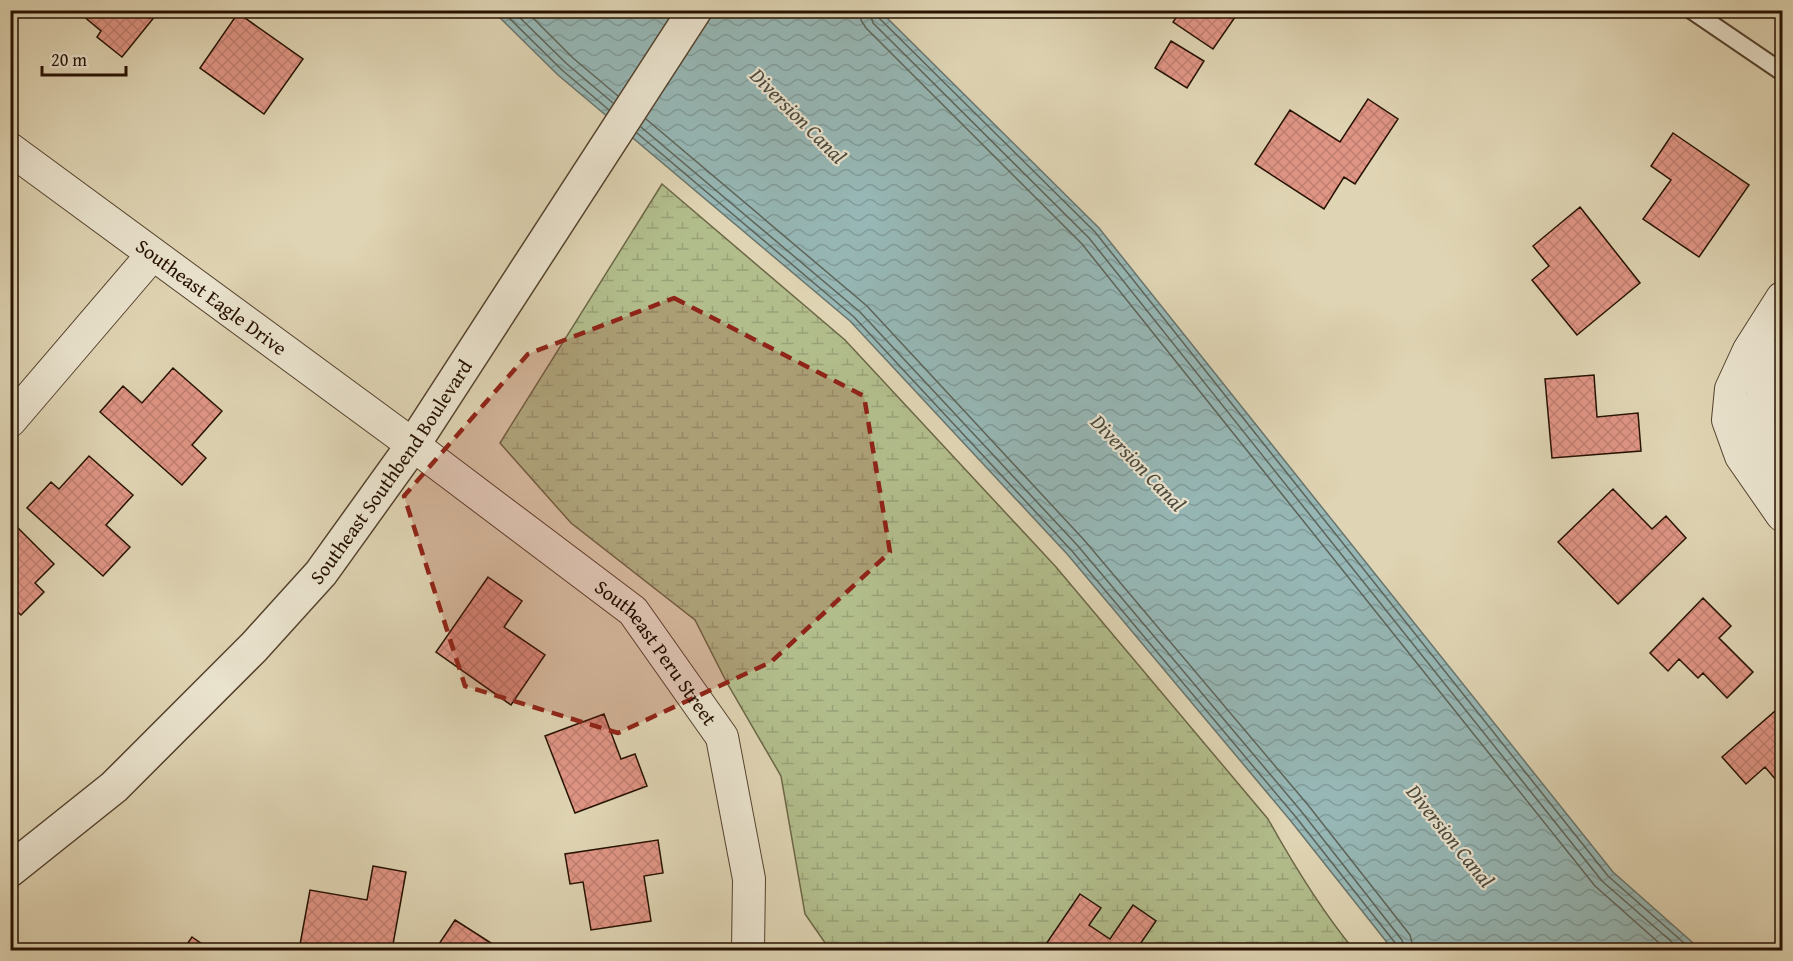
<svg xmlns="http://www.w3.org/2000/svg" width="1793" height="961" font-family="'Gentium Book Plus',serif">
	<defs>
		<pattern id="wetland-marsh" width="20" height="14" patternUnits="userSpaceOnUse" patternTransform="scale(1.5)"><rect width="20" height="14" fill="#b2bd8c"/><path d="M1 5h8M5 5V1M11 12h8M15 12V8" fill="none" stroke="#99a177"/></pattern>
		<pattern id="water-waves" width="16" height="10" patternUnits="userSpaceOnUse" patternTransform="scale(1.5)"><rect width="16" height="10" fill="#96b7b5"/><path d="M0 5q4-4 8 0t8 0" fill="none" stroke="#819c9a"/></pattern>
		<pattern id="building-cross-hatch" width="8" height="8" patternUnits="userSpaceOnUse" patternTransform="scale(1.5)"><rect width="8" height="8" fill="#e09585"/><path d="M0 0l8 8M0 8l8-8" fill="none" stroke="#c07f71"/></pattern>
	</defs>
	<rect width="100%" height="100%" fill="#dfd4b3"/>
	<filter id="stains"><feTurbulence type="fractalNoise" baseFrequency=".00333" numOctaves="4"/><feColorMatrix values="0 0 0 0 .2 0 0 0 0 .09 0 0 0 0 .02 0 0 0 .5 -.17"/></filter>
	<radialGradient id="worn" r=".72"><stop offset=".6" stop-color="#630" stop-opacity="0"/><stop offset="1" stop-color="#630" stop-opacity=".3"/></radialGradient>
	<path fill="url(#wetland-marsh)" stroke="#6c6746" stroke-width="1.5" d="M662,184L845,340L1056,567L1268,819C1293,864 1321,910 1354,950H830L805,914L781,776L727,683L695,620L571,523L500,443Z"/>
	<path fill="url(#water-waves)" stroke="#69756d" stroke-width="1.5" d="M493,11H880L1099,228L1613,872L1701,950H1393L1290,820L1068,555L850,321L558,75Z"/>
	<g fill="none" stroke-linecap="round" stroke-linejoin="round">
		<path stroke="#5e645a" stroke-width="1.5" d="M501,10L562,70L609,110
			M512,10L567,64L613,103
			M525,10L573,58L618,96
			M860,10L861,20L866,28L1082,244L1595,886L1667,950
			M869,10L873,23L1089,238L1602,881L1681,950
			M876,10L878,17L1095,232L1608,876L1692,950
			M646,119L867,306L1085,541L1308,805L1410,935L1414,950
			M641,127L860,312L1078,546L1301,811L1402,940L1405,950
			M637,133L854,317L1072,551L1295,816L1396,944L1398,950"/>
	</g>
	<path fill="url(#building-cross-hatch)" stroke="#261100" stroke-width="1.5" d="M76,10H160L122,57L97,37L101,31Z
		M1177,10H1240L1213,49L1173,22L1180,12Z
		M238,13L303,59L264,114L200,68Z
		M1171,41L1204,61L1187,88L1155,68Z
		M1368,99L1398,119L1355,184L1344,177L1324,209L1255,164L1290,110L1340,142Z
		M1673,133L1749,185L1699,257L1643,219L1671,180L1651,166Z
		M1580,207L1640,283L1577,335L1532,280L1549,266L1533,246Z
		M10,241H12V348H10Z
		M173,368L222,411L192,445L206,458L182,485L100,412L123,386L142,403Z
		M1594,375L1597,417L1638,413L1641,451L1552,458L1545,379Z
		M89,456L133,495L106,525L130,547L103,576L27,508L51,482L59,489Z
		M1613,489L1652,529L1666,516L1686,538L1618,604L1558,542Z
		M12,522L54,564L35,583L44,592L21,615L10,605Z
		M488,577L522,601L504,627L545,655L511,705L436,652Z
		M1703,598L1731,626L1719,638L1753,672L1727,698L1703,673L1698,678L1679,659L1668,671L1650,653Z
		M1782,705V787L1765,767L1746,784L1722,757Z
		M604,714L621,759L635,754L647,786L575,813L545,736Z
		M658,840L663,873L644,876L651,921L591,930L583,882L570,884L565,854Z
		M373,866L406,872L392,950H299L310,890L367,900Z
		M1080,894L1101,908L1089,925L1110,939L1133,905L1156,921L1136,950H1042Z
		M455,920L502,950H435Z
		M192,937L211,950H183Z"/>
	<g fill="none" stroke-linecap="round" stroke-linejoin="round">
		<defs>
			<path id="service" d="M1691,10L1782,72"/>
			<g id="minor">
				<path id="s1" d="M10,149L413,445L633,611L722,737L749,879L748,950"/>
				<path d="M1782,298L1749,350L1731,389L1728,420L1741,456L1782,515"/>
				<path d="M1782,354C1759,398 1744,424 1782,466"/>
				<path d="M10,421L152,255"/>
			</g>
			<g id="tertiary">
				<path id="s2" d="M10,870L114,787L254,647L321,573L413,445L695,10"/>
			</g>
		</defs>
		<use href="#service" stroke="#54422d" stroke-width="20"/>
		<use href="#minor" stroke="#54422d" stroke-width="34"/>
		<use href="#tertiary" stroke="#54422d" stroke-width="36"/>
		<use href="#service" stroke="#eae3ce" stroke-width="16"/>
		<use href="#minor" stroke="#eae3ce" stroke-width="32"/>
		<use href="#tertiary" stroke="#eae3ce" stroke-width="33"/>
	</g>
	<path fill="#8f2418" fill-opacity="0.2" stroke="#8f2418" stroke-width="4.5" stroke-dasharray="12 8" stroke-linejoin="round" d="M674,298L864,396L890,552L771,662L618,733L465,686L404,496L528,354Z"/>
	<g text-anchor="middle" stroke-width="4.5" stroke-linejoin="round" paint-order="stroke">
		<g font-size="20" fill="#261100" stroke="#eae3ce">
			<text dy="7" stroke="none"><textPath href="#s1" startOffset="250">Southeast Eagle Drive</textPath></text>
			<text dy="7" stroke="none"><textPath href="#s2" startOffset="554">Southeast Southbend Boulevard</textPath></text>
			<text dy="7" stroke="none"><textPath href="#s1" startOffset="822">Southeast Peru Street</textPath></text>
		</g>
		<g font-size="21" font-style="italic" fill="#4d4b3f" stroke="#eae3ce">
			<text transform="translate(798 116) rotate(45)" y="7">Diversion Canal</text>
			<text transform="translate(1138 463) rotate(46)" y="7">Diversion Canal</text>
			<text transform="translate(1450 836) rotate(51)" y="7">Diversion Canal</text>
		</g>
	</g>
	<rect width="1793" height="961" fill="none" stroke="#dfd4b3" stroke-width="36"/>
	<rect x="12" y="12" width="1769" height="937" fill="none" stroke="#261100" stroke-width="3"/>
	<rect x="18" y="18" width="1757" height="925" fill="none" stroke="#261100" stroke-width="1.5"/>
	<path d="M42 66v9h84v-9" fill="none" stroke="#261100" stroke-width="3"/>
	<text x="51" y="66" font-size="18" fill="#261100" stroke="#eae3ce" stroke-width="4.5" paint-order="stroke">20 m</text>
	<rect width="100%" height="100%" filter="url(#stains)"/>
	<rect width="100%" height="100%" fill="url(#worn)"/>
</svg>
